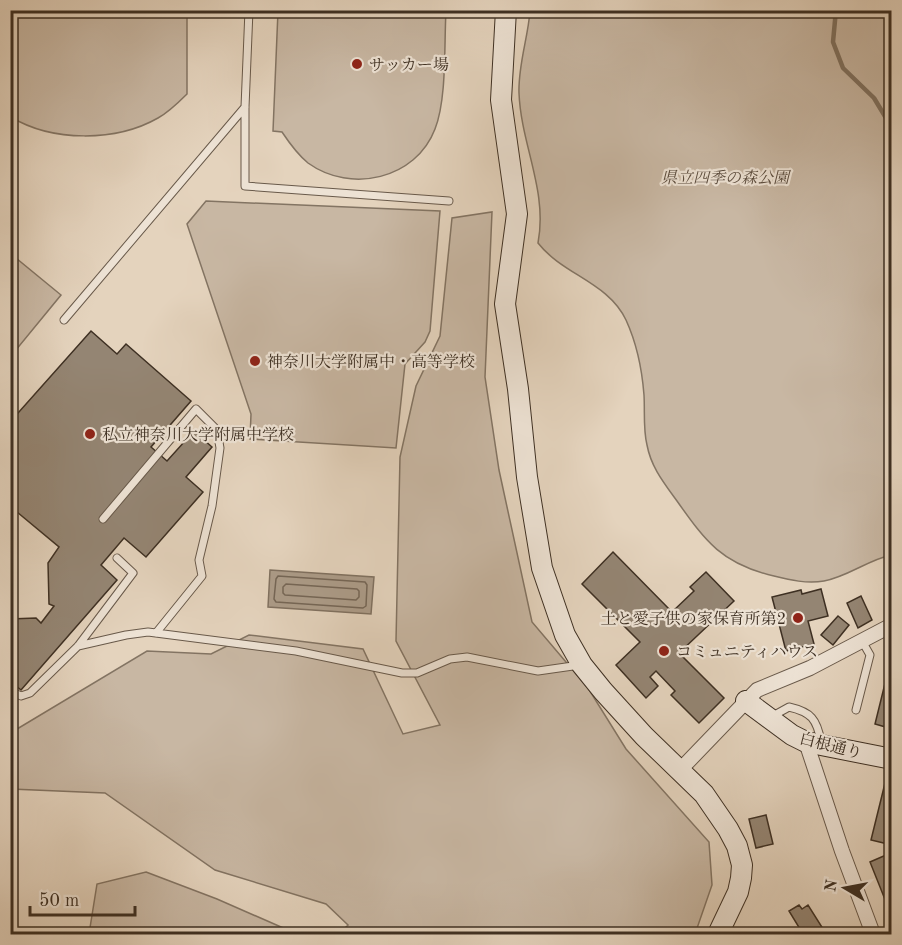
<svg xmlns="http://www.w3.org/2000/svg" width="902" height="945" font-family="'Old Standard TT','Noto Serif JP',serif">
	<rect width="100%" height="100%" fill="#e4d3bd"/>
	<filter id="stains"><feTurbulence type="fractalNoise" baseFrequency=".00333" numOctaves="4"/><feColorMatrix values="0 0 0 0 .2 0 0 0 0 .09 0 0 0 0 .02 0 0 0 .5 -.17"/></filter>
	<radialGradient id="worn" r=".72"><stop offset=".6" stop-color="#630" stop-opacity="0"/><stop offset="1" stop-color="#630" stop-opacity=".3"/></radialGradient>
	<path fill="#c8b7a3" stroke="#837463" stroke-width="1.5" d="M10,11H187V94C178,103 169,112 158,118C116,142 52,142 11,117Z
		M278,11H446C444,44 447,99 435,129C416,179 351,194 308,163C297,154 290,144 282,132L273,131Z
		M530,11H891V555C868,560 847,577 824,581C807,584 790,580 774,576C722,564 706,542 677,501C664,483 651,467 647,445C643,429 645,412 644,395C642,369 637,344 626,320C608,282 563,275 538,243C548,191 521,145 519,93C518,65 528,38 530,11Z
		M206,201L440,211L430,331L425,342L405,364L396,448L250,439L251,414L187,224Z
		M492,212L485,377L499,470L532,622L588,688L626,749L709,842L712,885L695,934H339L348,925L326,904L215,870L105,793L11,789L12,732L147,651L211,654L249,635L363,649L403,734L440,725L396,641L400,457L416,386L440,336L452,218Z
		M11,254L61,295L11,356Z
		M146,872L217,899L297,934H89L97,884Z"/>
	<path fill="#ac9c89" stroke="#807160" stroke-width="1.5" d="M270,570L374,577L371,614L268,607Z"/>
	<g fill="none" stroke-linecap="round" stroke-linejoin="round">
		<path stroke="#756656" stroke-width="1.5" d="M278,576L365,582L367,585L366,606L363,608L276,602L274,599L276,579Z
			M286,584L357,589L359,591V597L356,600L285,595L283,593V587Z"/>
		<path stroke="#807160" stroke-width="4.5" d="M836,10L833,42L843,68L874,98L892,128"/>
	</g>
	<path fill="#948573" stroke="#3e3023" stroke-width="1.5" d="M91,331L117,354L126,344L191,401L151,447L167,461L194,431L212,447L186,477L203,492L146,557L124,538L101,565L117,580L21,690L10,681V619L36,618L41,623L54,606L49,604L48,563L59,547L17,512L10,520V422Z
		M613,552L672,612L694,591L690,587L706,572L734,601L679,653L724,698L699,723L671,695L675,691L656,671L650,677L658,686L646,698L616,665L640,642L582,584Z
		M821,589L828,616L808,621L814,644L786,651L772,597L801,590L802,594Z
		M861,596L872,620L858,628L847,603Z
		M838,616L849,625L833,645L821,635Z
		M892,655V716L889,728L875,724Z
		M887,775L892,776V829L888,844L871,840Z
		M766,815L773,844L756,848L749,819Z
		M886,855L892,870V917L870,862Z
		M799,905L802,909L808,905L825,932L821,934H803L789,911Z"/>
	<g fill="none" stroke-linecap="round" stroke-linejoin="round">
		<defs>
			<path id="lane" d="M249,10L245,107V186L449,201
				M64,320L245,107
				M103,519L196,409L217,430L220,448L212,506L199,560L202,576L156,633
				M78,646L126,635L148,632L296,651L402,673H417L450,659L467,657L538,671L580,665
				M10,691L21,696L30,693L78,646L133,573L117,558
				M856,710L870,655L862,641
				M771,717L789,707C811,712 817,719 821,742"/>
			<path id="street" d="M806,742L842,851L873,934
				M680,770L757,690L810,668L892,625"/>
			<path id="secondary" d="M506,10L501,100L517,214L505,304L518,389L527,477L542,568L565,635L582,665L603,691L644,736L704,794L728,829L737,846L742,865L741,878L738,892L718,934
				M746,701L792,735L806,742L892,759"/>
		</defs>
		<use href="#lane" stroke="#68594a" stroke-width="9"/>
		<use href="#street" stroke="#68594a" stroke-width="16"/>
		<use href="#secondary" stroke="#3e3023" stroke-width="22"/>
		<use href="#lane" stroke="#ede2d4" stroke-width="7"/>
		<use href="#street" stroke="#ede2d4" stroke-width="14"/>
		<use href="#secondary" stroke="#ede2d4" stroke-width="20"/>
	</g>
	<g fill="#8f2418" stroke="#ede2d4" stroke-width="2">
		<circle cx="357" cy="64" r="6"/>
		<circle cx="255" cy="361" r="6"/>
		<circle cx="90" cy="434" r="6"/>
		<circle cx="798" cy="618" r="6"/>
		<circle cx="664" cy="651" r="6"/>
	</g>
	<g text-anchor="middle" stroke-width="4.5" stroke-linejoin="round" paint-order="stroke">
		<g font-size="16" fill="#3e3023" stroke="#ede2d4" text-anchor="start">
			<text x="369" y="70">サッカー場</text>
			<text x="267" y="367">神奈川大学附属中・高等学校</text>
			<text x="102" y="440">私立神奈川大学附属中学校</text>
			<text x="786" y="624" text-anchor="end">土と愛子供の家保育所第2</text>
			<text x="676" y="657">コミュニティハウス</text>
		</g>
		<g font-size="16" font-style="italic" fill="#5a4b3d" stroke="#ede2d4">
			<text x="725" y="183">県立四季の森公園</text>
		</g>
		<g font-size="16" fill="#3e3023" stroke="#ede2d4">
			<text transform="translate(831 745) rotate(14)" y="6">白根通り</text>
		</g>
	</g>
	<rect width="902" height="945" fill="none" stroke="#e4d3bd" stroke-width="36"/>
	<rect x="12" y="12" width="878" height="921" fill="none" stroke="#3e3023" stroke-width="3"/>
	<rect x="18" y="18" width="866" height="909" fill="none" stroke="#3e3023" stroke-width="1.5"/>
	<g transform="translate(845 888) rotate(280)" stroke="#ede2d4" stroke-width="4.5" paint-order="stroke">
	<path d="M0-4.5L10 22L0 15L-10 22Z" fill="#3e3023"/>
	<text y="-9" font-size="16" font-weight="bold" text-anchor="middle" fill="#3e3023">N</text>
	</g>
	<path d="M30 906v9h105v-9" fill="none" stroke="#3e3023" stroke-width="3"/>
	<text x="39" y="906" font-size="18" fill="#3e3023" stroke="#ede2d4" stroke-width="4.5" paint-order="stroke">50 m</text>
	<rect width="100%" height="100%" filter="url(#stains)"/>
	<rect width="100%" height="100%" fill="url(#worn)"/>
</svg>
